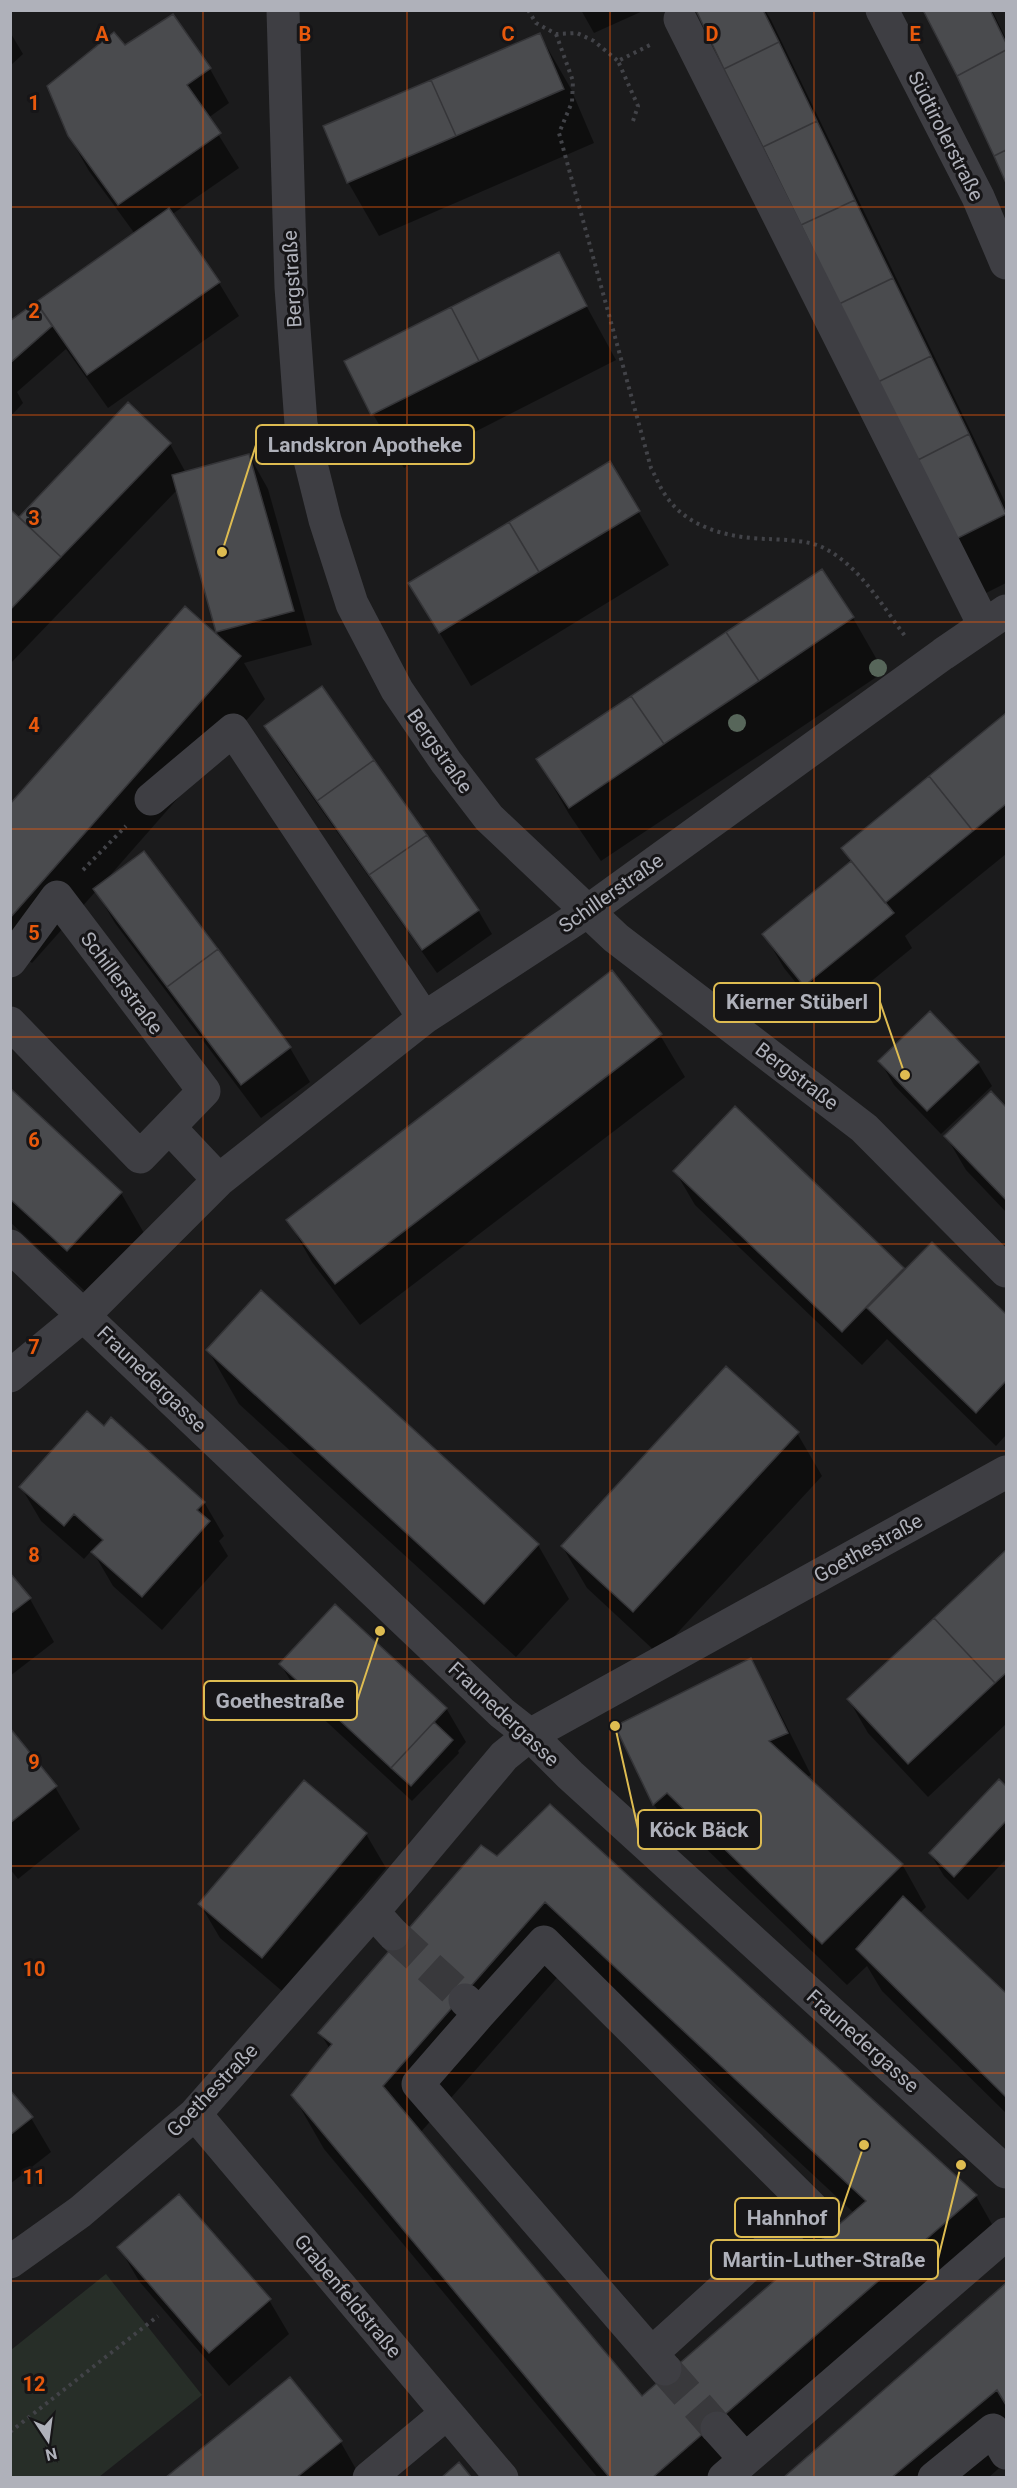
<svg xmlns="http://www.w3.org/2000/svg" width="1017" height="2488" font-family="Roboto,sans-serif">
	<rect width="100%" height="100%" fill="#1b1b1c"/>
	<path fill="#272e28" d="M106,2274L202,2395L99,2477H11V2350Z"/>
	<path fill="#0007" fill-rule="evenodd" d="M581,10H645L594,33Z
		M698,10H765L771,20L1006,504V583L986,593L955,539Z
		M925,10H992L1006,39V178L958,75Z
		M173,16L210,69L229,103L208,118L239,168L171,215L219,283L239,316L108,408L66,349L17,392L23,403L10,417V325L37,303L135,234L89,171L69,136L125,47Z
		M10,32L23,54L10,66Z
		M540,35L571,89L594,143L379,236L348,182Z
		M558,254L616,360L404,468L373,414Z
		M128,405L170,444L186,473L249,455L268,489L312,645L244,663L265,699L106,880L290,1048L310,1082L261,1118L115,923L96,891L32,963L10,945V806L221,639L217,632L177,490L10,664V511L19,519Z
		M638,511L669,565L471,686L410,583Z
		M821,571L853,618L884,672L601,861L569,814L538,760Z
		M1006,715V854L905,936L912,948L825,1019L784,968L764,934L851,863L842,848Z
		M266,727L478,910L492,934L437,973L279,750Z
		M660,1035L685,1077L360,1325L312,1262L288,1220Z
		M880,1061L978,1063L992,1086L941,1134L894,1085Z
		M10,1090L121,1193L152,1247L99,1304L10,1222Z
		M991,1093L1006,1109V1212L966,1170L946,1136Z
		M675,1171L903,1269L905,1272L932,1244L1006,1316V1435L996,1446L887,1339L862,1365L695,1205Z
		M261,1293L538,1545L569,1599L516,1657L239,1404L208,1350Z
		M797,1433L822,1476L658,1654L587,1588L562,1546Z
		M21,1487L204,1502L224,1536L219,1541L228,1556L162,1630L113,1586L92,1550L84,1559L41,1521Z
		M1006,1552V1724L928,1797L868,1733L849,1700Z
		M10,1575L30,1599L54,1642L10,1676Z
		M750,1660L775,1703L811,1775L807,1777L902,1864L926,1907L920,1913L1006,1995V2113L882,1991L867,1966L847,1985L692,1835L678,1846L654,1804L617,1726Z
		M281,1665L446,1708L466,1742L458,1751L459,1753L412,1801L301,1698Z
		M10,1730L55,1787L80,1829L18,1879L10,1869Z
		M999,1781L1006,1788V1859L968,1900L944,1876L930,1853Z
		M304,1782L366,1834L386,1868L282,1991L220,1938L200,1904Z
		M550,1806L976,2196L1006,2249L745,2478H598L324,2149L293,2095L330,2049L320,2033ZM577,1955L854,2213L642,2398L420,2133Z
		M10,2092L31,2118L51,2152L10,2184Z
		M119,2247L269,2300L289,2334L229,2386L139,2281Z
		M1006,2285V2462L988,2478H786Z
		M340,2441L361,2478H167Z"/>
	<path fill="#4a4b4e" stroke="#353538" stroke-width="1.5" fill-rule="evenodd" d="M696,10H763L779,42L724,69Z
		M923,10H990L1006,43V50L957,76Z
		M173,14L211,68L187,85L221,133L118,205L68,136L47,86L114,32L125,45Z
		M540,33L564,89L456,136L431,80Z
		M779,42L817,121L763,147L724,69Z
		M1006,50V150L994,156L957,76Z
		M431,80L456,136L347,183L323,126Z
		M817,121L855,200L801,225L763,147Z
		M1006,150V183L994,156Z
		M855,200L893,278L839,304L801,225Z
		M169,208L220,282L87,375L36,302Z
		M559,252L587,306L479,361L451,307Z
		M893,278L931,356L878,382L839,304Z
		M36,302L52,326L10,363V321Z
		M451,307L479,361L371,415L344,361Z
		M931,356L969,434L916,461L878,382Z
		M128,402L171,443L61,557L19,517Z
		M969,434L1006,514L954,540L916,461Z
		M249,454L294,611L216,632L172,475Z
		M610,461L640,511L539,572L509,522Z
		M10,509L61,557L10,610Z
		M509,522L539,572L439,633L408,583Z
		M822,569L854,617L759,681L726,632Z
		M185,606L241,656L10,918V804Z
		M726,632L759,681L664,744L631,696Z
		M322,686L374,760L317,801L264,726Z
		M631,696L664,744L569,808L536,759Z
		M1006,713V804L973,831L929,776Z
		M374,760L427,835L369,875L317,801Z
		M929,776L973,831L885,903L841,848Z
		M427,835L479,910L422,950L369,875Z
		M144,851L218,949L167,987L93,889Z
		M851,861L894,913L804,986L762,934Z
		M218,949L291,1047L241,1085L167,987Z
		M612,970L662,1034L335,1284L286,1220Z
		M930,1011L979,1062L927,1111L878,1061Z
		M10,1088L122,1192L67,1251L10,1199Z
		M991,1091L1006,1107V1200L944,1136Z
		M735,1106L904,1268L842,1332L673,1171Z
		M932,1242L1006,1314V1381L976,1413L867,1308Z
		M261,1290L539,1544L484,1604L206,1350Z
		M726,1366L799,1432L633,1612L561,1546Z
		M87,1411L104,1426L111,1417L205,1502L197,1510L210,1521L142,1597L91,1552L103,1540L74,1514L64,1526L19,1487Z
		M1006,1550V1673L995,1683L934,1618Z
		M10,1573L31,1598L10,1614Z
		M335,1604L447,1708L391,1768L279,1664Z
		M934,1618L995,1683L908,1764L847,1699Z
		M751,1658L788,1733L769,1741L903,1864L822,1944L667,1793L653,1805L615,1726Z
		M434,1722L453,1740L411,1786L391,1768Z
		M10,1728L57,1786L10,1823Z
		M999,1779L1006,1786V1821L954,1877L929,1853Z
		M304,1780L367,1833L262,1958L198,1904Z
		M550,1804L977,2195L652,2478H610L291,2095L332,2044L318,2033L481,1845L497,1856ZM545,1902L866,2201L642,2396L383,2086Z
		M903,1896L1006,1993V2097L856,1949Z
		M10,2090L33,2117L10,2135Z
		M179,2194L271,2299L209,2353L117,2247Z
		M1006,2283V2405L997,2390L891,2478H783Z
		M290,2377L342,2441L296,2478H165Z
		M459,2462L472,2478H441Z"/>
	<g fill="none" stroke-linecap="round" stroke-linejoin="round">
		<path stroke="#39393c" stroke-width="33" stroke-dasharray="33 16" stroke-linecap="butt" d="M393,1934L465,2000
			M665,2369L717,2428"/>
		<path stroke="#424348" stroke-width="4" stroke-dasharray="3 4.5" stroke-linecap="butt" d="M528,10L536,23L556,34L577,33L594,41L618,61
			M556,34L573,81L572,102L559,133L651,468C656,477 660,488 666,496C688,529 731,538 768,539C784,540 807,540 822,547C859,565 881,604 905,636
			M633,121L638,106L618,61L652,44
			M83,870L126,826
			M10,2432L158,2316"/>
		<path stroke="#3e3e43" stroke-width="33" d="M283,10L291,287L301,424L325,520L352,604L397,690L446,762L489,818L616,938L864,1128L1006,1271
			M882,10L978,197L1006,263
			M680,19L984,625
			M151,799L233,730L424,1018
			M10,961L57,897L204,1091L140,1157L10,1023
			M169,1127L219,1180
			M10,1246L502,1713L530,1735L570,1775L1006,2172
			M10,1376L85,1314L219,1180L424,1018L588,911L943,654L1006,611
			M373,1912L393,1934
			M465,2000L479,2014L418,2084L665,2369
			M479,2014L544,1942L812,2208L652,2353
			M195,2114L502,2478
			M10,2262L80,2212L195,2114L373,1912L504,1756L530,1735L1006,1472
			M717,2428L745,2459
			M369,2478L447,2413
			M724,2478L1006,2234
			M934,2478L993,2430L1006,2453"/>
	</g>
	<g fill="#57665a">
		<circle cx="878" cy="668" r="9"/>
		<circle cx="737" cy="723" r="9"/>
	</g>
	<path fill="none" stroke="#e8590c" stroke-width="1.5" stroke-opacity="0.55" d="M203,10V2478M407,10V2478M610,10V2478M814,10V2478M10,207H1006M10,415H1006M10,622H1006M10,829H1006M10,1037H1006M10,1244H1006M10,1451H1006M10,1659H1006M10,1866H1006M10,2073H1006M10,2281H1006"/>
	<g text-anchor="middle" stroke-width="6" stroke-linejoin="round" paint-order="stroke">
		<g font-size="20" fill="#afb1ba" stroke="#161517">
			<text transform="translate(946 136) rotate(63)" y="7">Südtirolerstraße</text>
			<text transform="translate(292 279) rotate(-93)" y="7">Bergstraße</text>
			<text transform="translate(440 751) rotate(55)" y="7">Bergstraße</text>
			<text transform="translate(611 893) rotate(-35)" y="7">Schillerstraße</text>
			<text transform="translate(122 983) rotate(53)" y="7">Schillerstraße</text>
			<text transform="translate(797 1076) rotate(37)" y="7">Bergstraße</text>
			<text transform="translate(152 1379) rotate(44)" y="7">Fraunedergasse</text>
			<text transform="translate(868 1548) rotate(-29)" y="7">Goethestraße</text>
			<text transform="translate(504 1714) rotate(43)" y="7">Fraunedergasse</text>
			<text transform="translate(863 2041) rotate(42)" y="7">Fraunedergasse</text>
			<text transform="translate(212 2090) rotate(-46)" y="7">Goethestraße</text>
			<text transform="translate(348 2296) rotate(50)" y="7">Grabenfeldstraße</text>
		</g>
	</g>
	<g font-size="20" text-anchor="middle" font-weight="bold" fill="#e8590c" stroke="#161517" stroke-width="6" stroke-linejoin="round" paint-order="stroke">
		<text x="102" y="41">A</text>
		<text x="305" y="41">B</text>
		<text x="508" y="41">C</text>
		<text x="712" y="41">D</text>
		<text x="915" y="41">E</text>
		<text x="34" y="110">1</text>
		<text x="34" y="318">2</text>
		<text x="34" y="525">3</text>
		<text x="34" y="732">4</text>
		<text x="34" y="940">5</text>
		<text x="34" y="1147">6</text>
		<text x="34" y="1354">7</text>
		<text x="34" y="1562">8</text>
		<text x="34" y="1769">9</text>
		<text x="34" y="1976">10</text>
		<text x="34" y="2184">11</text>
		<text x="34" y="2391">12</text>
	</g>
	<path fill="none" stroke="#debc51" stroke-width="2" d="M222 552L256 445M905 1075L880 1002M380 1631L357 1701M615 1726L638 1829M864 2145L839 2218M961 2165L938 2259"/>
	<g fill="#debc51" stroke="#161517" stroke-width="2">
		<circle cx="222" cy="552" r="6"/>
		<circle cx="905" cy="1075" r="6"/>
		<circle cx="380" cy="1631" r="6"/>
		<circle cx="615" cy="1726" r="6"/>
		<circle cx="864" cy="2145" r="6"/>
		<circle cx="961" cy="2165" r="6"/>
	</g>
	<g fill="#161517" stroke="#debc51" stroke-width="2">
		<rect x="256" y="425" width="218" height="39" rx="6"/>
		<rect x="714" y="983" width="166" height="39" rx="6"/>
		<rect x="204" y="1681" width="153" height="39" rx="6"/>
		<rect x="638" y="1810" width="123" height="39" rx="6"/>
		<rect x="735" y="2198" width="104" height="39" rx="6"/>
		<rect x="711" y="2240" width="227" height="39" rx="6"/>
	</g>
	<g font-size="21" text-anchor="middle" font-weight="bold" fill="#afb1ba">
		<text x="365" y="452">Landskron Apotheke</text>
		<text x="797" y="1009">Kierner Stüberl</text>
		<text x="280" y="1708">Goethestraße</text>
		<text x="699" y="1837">Köck Bäck</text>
		<text x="787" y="2225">Hahnhof</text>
		<text x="824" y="2267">Martin-Luther-Straße</text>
	</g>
	<rect width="1017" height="2488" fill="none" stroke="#afb1ba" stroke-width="24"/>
	<g transform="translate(48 2440) rotate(167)" stroke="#161517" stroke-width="4.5" paint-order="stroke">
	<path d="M0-4.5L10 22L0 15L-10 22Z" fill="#afb1ba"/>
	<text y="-9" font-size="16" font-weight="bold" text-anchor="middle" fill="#afb1ba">N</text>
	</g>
</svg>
